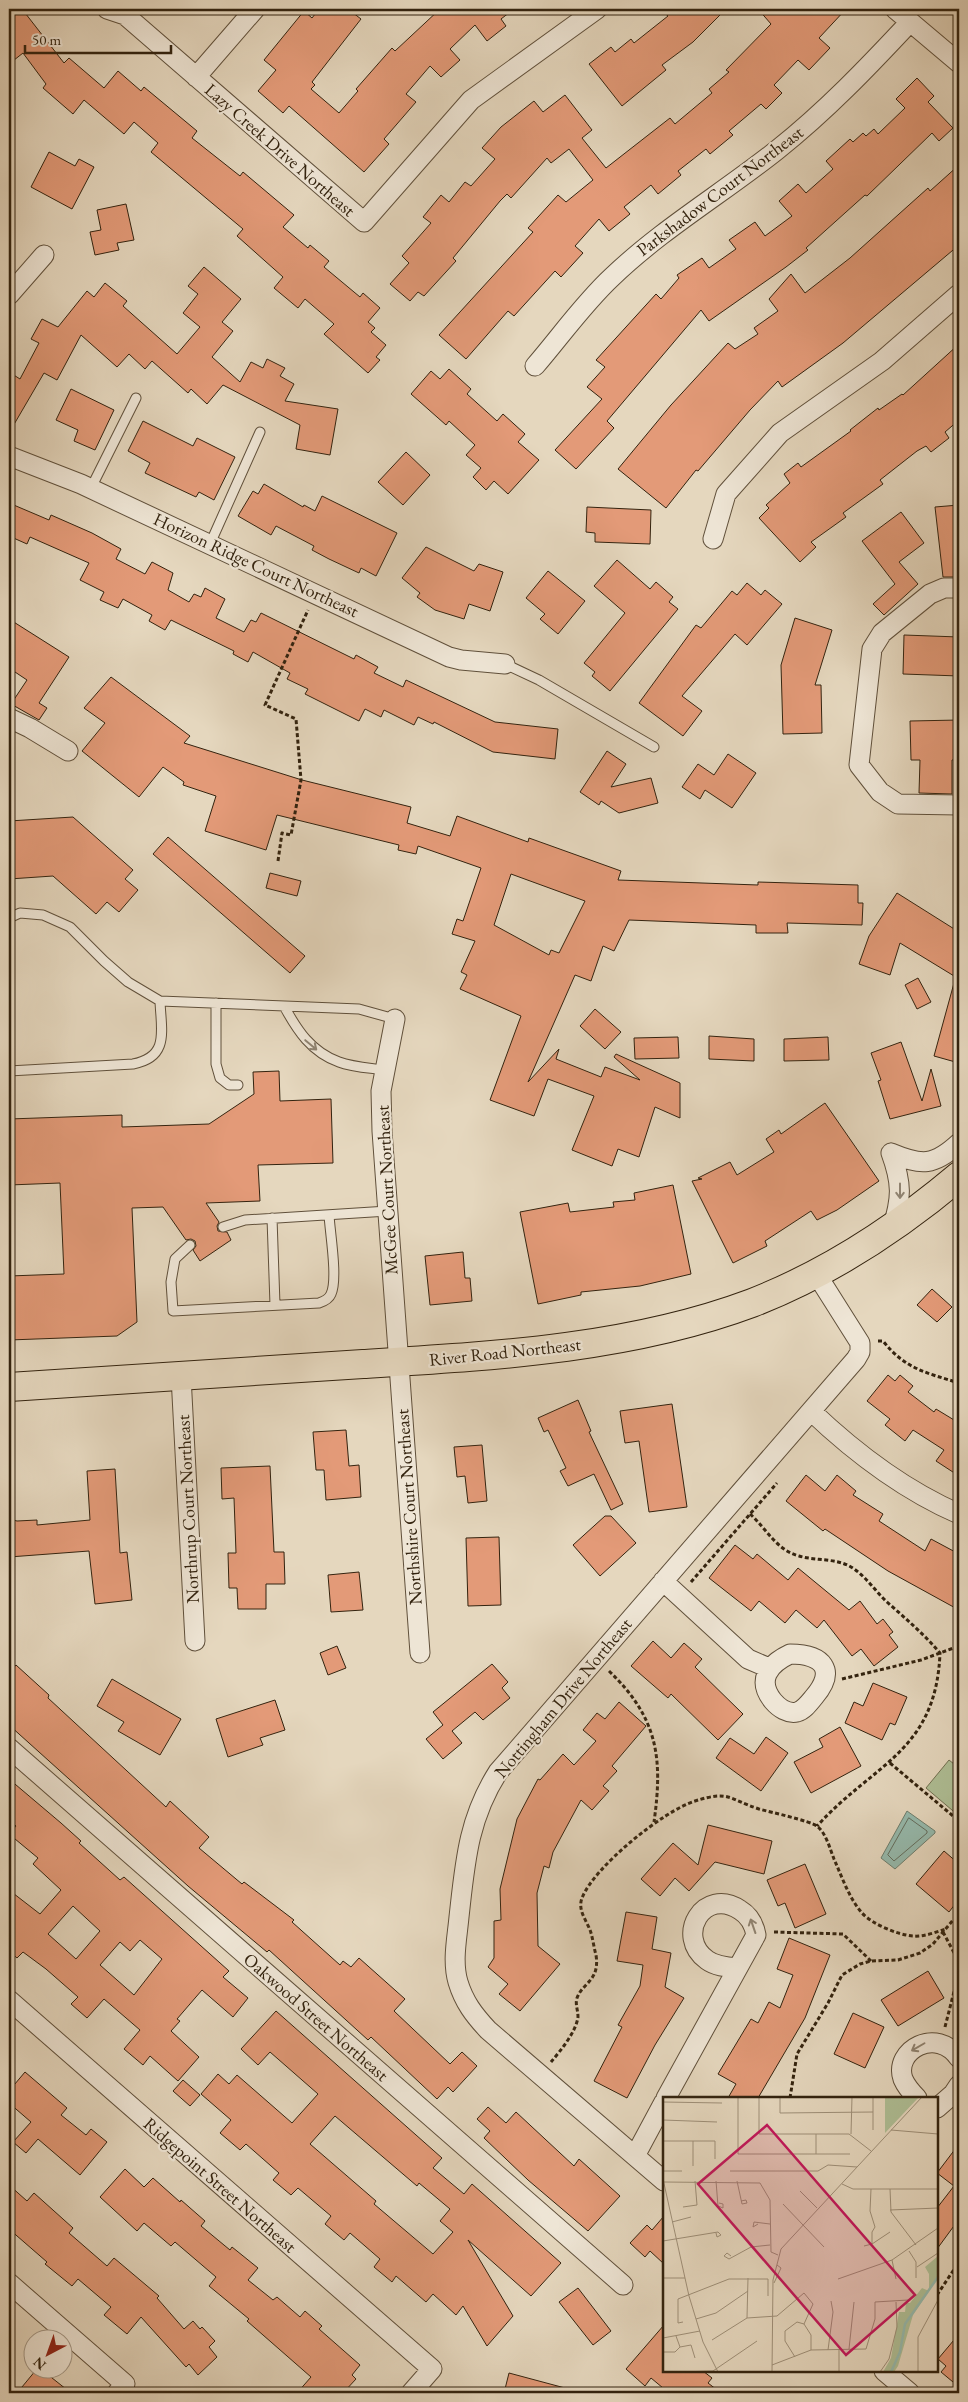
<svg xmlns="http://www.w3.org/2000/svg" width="968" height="2402" font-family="'EB Garamond',serif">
	<rect width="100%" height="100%" fill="#e5d7be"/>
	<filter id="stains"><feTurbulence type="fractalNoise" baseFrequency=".004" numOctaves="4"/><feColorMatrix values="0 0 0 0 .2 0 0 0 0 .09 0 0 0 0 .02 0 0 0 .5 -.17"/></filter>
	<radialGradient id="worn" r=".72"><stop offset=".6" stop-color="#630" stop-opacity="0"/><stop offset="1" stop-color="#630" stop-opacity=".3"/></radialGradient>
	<path fill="#afbf96" stroke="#717152" d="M949,1760L959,1768V1816L926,1788Z"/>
	<path fill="#96baad" stroke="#6e7e6e" d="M907,1811L935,1831V1833L895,1869L881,1858Z"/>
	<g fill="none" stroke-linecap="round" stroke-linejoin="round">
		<path stroke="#646e5e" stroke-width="1" d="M909,1818L927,1831V1833L894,1861L888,1855Z"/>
	</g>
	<path fill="#e39a78" stroke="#33230f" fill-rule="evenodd" d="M16,9H22L64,63L69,58L104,88L118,71L141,91L144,87L197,131L192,138L240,176L243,172L294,215L283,227L308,248L310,245L329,261L324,267L360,297L363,293L380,308L368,322L375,328L371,332L386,345L376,357L380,360L368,373L324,334L334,324L305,299L298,308L274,288L283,277L237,236L243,229L151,152L158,143L134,122L124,134L84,100L73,114L43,88L46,84L23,53L9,64V14Z
		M319,9H348L361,19L312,82L315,85L311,89L339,113L358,91L356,89L392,48L395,51L440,9H514L501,19L506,26L487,41L475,25L450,49L460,60L441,77L430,66L406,94L416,102L384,139L389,144L364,172L289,106L283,113L258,91L276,70L264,60L304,11L312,18Z
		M660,9H726L693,42L662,65L666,70L622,106L589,64L611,47L615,52L631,39L634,43L668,16Z
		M758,9H846L819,38L830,48L809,70L798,60L774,85L782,93L766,109L761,104L729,131L733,135L710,154L706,149L678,171L681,175L658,194L651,185L624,207L630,214L609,231L599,219L575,246L583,253L561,277L555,271L514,316L508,311L466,359L439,335L533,232L528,228L558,195L566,202L593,180L569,149L551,163L547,158L511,198L507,194L500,201L453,258L456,261L424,296L418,292L410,301L390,284L409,263L402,256L431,223L423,217L441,195L449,202L465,182L471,186L495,159L482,148L501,127L534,101L543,112L565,95L592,130L582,138L606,168L670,118L675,124L712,93L709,89L729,72L726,70L771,24Z
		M917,78L934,96L928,102L953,128L939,141L932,133L867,196L865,195L806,248L808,250L786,267L709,321L701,310L607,421L614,428L576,469L555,450L602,399L587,387L605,367L596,360L656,294L661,299L679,278L677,275L702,258L709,268L736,249L729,240L755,222L765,236L792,216L779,201L798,184L806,193L833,169L826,161L850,139L853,142L863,133L866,136L874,129L878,134L905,108L896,99Z
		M49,152L75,166L79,159L94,167L72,209L31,187Z
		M959,165V245L843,343L782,387L778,381L750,410L698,471L696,470L666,508L618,469L671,405L728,343L735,349L758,334L754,328L778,311L769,299L791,274L805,293L850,258L928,188L930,191Z
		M126,204L134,240L117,243L119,250L95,255L90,232L101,230L97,210Z
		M204,267L241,299L222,322L233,331L212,357L240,382L251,362L263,368L267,359L285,368L280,376L294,384L285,401L338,409L330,455L296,449L300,425L223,385L207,404L191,389L188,393L152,361L145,369L129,354L117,367L81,335L57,380L44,373L9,433V372L20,379L39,343L31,339L42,319L58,327L87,291L94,297L105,283L127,301L123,306L177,354L200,327L183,313L198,294L188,286Z
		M959,344V420L945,432L949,438L931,452L926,446L917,451L880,480L883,484L843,513L846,517L811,542L816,547L800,562L759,518L769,508L766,505L790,483L784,474L798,463L801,467L851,431L850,430L878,408L879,410L902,394L903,395Z
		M449,369L471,389L467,394L497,421L503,414L525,434L518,442L539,460L508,494L494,481L486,490L473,477L481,468L466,455L475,445L449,421L446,425L411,394L431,371L440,379Z
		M71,389L114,410L95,450L74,441L78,430L56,420Z
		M143,421L193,446L197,438L235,457L214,500L199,492L196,497L145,473L150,463L128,451Z
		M406,452L430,475L403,505L378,482Z
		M264,484L303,507L304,505L315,511L322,496L397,533L376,576L361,568L359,573L329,559L312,550L314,546L276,526L271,535L238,516L253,491L258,494Z
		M9,503L49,520L51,515L92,533L121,549L116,559L145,574L152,562L173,573L168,590L189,602L194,594L201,597L205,588L225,599L216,618L244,632L251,620L256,622L261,613L354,659L356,655L378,667L374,673L403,687L406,680L495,722L558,729L555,759L493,752L434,722L433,724L418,717L414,725L384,710L381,717L365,709L359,721L305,694L308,689L287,679L290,673L253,652L248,662L233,654L234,651L171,620L165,630L149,621L152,615L123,599L118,608L100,600L104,592L80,580L89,563L30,537L27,544L9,536Z
		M959,505V577H943L935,507Z
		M587,507L651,510L650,544L595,542V533L586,532Z
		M901,512L924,543L899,562L918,584L884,615L873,604L895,584L862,541Z
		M426,547L474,571L479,564L503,572L490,611L469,604L464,619L435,610L417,597L420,593L402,578Z
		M617,560L650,589L656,582L673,597L669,602L678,609L610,691L592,676L595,672L584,663L625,613L594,586Z
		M548,571L585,601L558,634L540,619L545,614L526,598Z
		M747,583L761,595L765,590L782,604L747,645L735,634L682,696L702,711L683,736L639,703L696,625L701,628L732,591L737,595Z
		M795,618L832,630L815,685H821L822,733L783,734L781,665Z
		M9,619L69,657L39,703L47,708L39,720L11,704L27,680L9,668Z
		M904,635L959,637V676L903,674Z
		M111,677L190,736L184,743L302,780L411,807L407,823L450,836L457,816L528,842L529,838L621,871L618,880L758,885V882L858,885V903H863L862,925L787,923L788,933H756V925L629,920L614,951L603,946L591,981L575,975L528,1082L559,1049L556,1059L601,1077L605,1067L640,1080L614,1057L616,1054L680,1083V1118L655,1107L639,1157L618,1149L612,1166L572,1150L594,1096L548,1079L534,1116L490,1100L521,1016L460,989L467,975L461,972L475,941L452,934L457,919L463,921L481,868L418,846L416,854L398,850L399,845L277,815L266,850L205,831L216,796L183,785L184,782L163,767L139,797L82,751L105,723L84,708ZM511,874L585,901L559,953L551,950L549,955L494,925Z
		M959,720V759L952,760V794L919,793L920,760H911L910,721Z
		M607,751L626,764L611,787L651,778L658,803L619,813L601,801L599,805L580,792Z
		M728,754L756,773L732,808L705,790L700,799L682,787L698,764L714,775Z
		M73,817L133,870L125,879L138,890L119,912L107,902L96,914L53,876L9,879V821Z
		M168,837L305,956L290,973L153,854Z
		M270,873L301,881L297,896L266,888Z
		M897,893L959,932V979L900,943L890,975L859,964L869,936Z
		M918,978L931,1002L917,1009L905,985Z
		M954,983L959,984V1063L934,1056Z
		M595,1009L621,1032L605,1049L580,1026Z
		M709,1036L754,1039V1061L709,1059Z
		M678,1037L679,1058L635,1059L634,1038Z
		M828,1037L829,1060L784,1061V1039Z
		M901,1042L922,1101L931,1069L941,1106L890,1119L878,1081L881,1080L871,1053Z
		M279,1071L280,1101L331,1099L333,1163L258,1165L260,1201L206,1203L219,1222L217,1226L218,1231L227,1232L231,1240L200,1261L193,1250L196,1246L195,1241L191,1239L186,1240L163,1207L132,1208L137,1322L117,1336L9,1340V1276L64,1274L60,1183L9,1185V1119L122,1115V1127L209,1124L254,1094L253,1072Z
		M825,1103L879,1181L837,1210L817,1220L811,1211L765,1241L767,1246L733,1263L692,1181L702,1179L698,1178L730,1162L737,1175L774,1152L766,1139L779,1130L781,1134Z
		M673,1185L691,1274L640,1286L581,1292V1295L538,1304L520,1212L568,1203L570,1212L614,1207L613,1202L635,1200L634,1193Z
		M463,1252L465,1278H470L472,1301L430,1305L425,1256Z
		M932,1289L952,1307L937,1322L917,1305Z
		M888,1375L895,1381L900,1375L913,1386L908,1392L934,1412L936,1409L959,1423V1476L936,1461L944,1450L913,1430L905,1441L885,1425L890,1419L867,1401Z
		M578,1400L591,1431L589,1432L623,1504L611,1510L594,1474L568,1486L560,1471L566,1468L548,1430L544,1432L538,1418Z
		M672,1404L687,1507L649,1512L639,1441L625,1443L620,1411Z
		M346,1430L349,1466L359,1465L361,1497L326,1500L324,1470H316L313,1432Z
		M482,1445L487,1501L468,1503L465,1476L457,1477L454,1447Z
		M270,1466L274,1552H284L285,1584H266V1609H238L237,1588H229L228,1553H236L234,1498L222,1499L221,1468Z
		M115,1469L120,1553L127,1552L132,1600L95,1604L89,1551L9,1557V1519L17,1521L37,1520V1525L90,1520L87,1471Z
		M806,1475L825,1491L837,1475L856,1491L853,1495L883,1514L879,1521L925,1551L931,1539L959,1554V1610L888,1571L825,1529L823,1531L786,1501Z
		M605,1516H611L636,1543L600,1576L573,1545Z
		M499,1537L501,1605L468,1606L466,1538Z
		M735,1545L753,1559L757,1554L788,1580L798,1568L849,1610L860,1601L877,1624L883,1619L893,1632L889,1635L898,1647L874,1666L861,1649L852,1656L824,1620L817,1628L796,1610L785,1623L759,1601L751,1611L709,1578Z
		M359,1572L363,1610L331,1612L328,1575Z
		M653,1641L671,1658L684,1643L702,1659L695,1667L743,1714L718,1740L671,1694L668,1698L631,1666Z
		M337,1646L346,1668L328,1675L320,1653Z
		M492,1664L508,1682L502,1688L510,1698L483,1720L475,1712L452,1731L462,1743L443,1759L426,1739L443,1725L433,1712Z
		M16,1665L49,1695L48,1698L166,1807L170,1801L209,1837L199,1848L242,1884L244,1882L294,1920L292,1922L340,1965L343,1961L351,1967L359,1958L405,1999L394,2011L450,2064L462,2052L477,2066L453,2092L448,2087L437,2099L371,2037L368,2040L269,1950L267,1952L188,1886L9,1725V1673Z
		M112,1679L181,1719L160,1755L118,1731L124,1722L97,1706Z
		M873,1683L907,1697L895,1725L890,1723L882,1740L845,1723L854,1702L863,1706Z
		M275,1700L285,1730L260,1738L263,1745L228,1757L216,1719Z
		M619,1702L646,1726L612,1766L617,1771L603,1786L609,1791L592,1810L581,1800L553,1852L549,1868L544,1866L537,1893L538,1946L560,1964L520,2011L499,1994L508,1984L488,1967L494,1958V1921L501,1920L500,1889L517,1819L538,1779L540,1780L563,1754L574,1765L596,1741L583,1730L597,1713L605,1719Z
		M840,1727L861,1766L811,1793L794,1762L823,1747L819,1739Z
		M766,1737L788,1753L761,1791L716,1758L730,1738L754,1754Z
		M9,1779L61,1823L81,1841L79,1843L120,1880L124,1877L229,1971L223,1977L248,1998L233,2017L202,1990L177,2019L180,2021L171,2031L199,2057L178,2081L150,2056L143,2065L124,2049L140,2030L104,1999L87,2018L71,2004L78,1997L46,1969L23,1952L17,1958L9,1951V1890L40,1914L61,1890L33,1864L38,1858L9,1834L16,1826L9,1819ZM73,1906L100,1931L76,1959L48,1934ZM140,1940L162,1959L134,1995L100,1965L120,1942L130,1951Z
		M708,1825L772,1841L764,1874L715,1862L689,1891L675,1878L660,1896L641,1879L673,1843L698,1865Z
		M944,1851L959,1864V1899L949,1912L916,1884Z
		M805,1864L826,1914L795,1928L785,1903L778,1906L767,1880Z
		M626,1912L657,1917L652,1949L671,1953L665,1987L684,1998L655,2045L627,2098L594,2081L622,2027L618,2025L640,1986L643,1965L617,1961Z
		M789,1938L830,1955L805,2018L758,2098H728L736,2084L718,2074L751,2019L758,2023L769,2002L780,2008L793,1975L777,1969Z
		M928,1971L944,1998L898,2026L881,2000Z
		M276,2011L442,2158L433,2168L464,2194L472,2184L561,2263L531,2296L468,2240L513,2316L487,2346L463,2306L456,2315L433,2294L426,2302L396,2276L392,2282L374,2267L380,2259L350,2233L344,2240L325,2224L331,2216L298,2188L291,2195L273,2180L279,2173L246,2144L240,2150L220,2133L231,2120L201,2094L218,2074L229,2084L237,2075L292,2123L318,2094L270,2052L258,2065L241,2049ZM335,2116L417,2186L419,2183L450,2209L440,2221L453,2232L433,2254L374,2204L376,2201L310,2144Z
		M853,2013L884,2027L865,2068L834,2054Z
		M25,2072L67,2108L61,2115L86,2135L91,2129L107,2142L80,2175L38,2139L26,2153L13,2142L31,2122L9,2103V2091Z
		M183,2080L200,2095L190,2106L173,2091Z
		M488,2107L506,2123L516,2112L574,2166L579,2159L620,2196L588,2231L528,2180L484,2138L490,2131L477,2119Z
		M959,2144V2219L937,2249V2208L954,2186L937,2173Z
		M125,2169L144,2187L153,2178L180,2202L181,2200L205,2221L201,2226L230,2250L232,2247L258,2268L248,2280L273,2300L277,2297L300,2317L305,2311L322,2326L319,2329L360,2365L352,2375L356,2379L343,2393H297L311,2377L247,2321L249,2319L209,2286L216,2277L175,2242L171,2246L144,2223L137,2231L100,2197Z
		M9,2185L27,2201L34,2193L73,2228L69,2233L107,2266L114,2258L159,2296L157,2298L184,2329L193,2321L200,2329L202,2327L215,2341L209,2347L217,2357L198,2375L189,2364L186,2367L141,2317L127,2334L104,2315L111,2307L78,2279L72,2286L45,2264L47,2262L9,2229Z
		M664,2216V2264L650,2251L645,2257L630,2243L647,2225L652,2230Z
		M578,2288L611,2331L593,2345L559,2302Z
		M664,2325V2371H703L712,2378L708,2383L721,2393H669L651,2378L645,2386L626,2369Z
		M959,2334V2387L941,2372L946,2366L938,2359Z
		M36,2370H42L71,2393H17Z
		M509,2373L565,2388L564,2393H504Z"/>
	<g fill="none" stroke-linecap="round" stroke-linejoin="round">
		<defs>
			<path id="service" d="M91,488L136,398
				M210,544L260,432
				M505,664L539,680L654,747
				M9,918L20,913L43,915L70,927L104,961L128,982L160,1001L359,1009L395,1019
				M216,1003V1064L220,1078L229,1085H238
				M284,1006C297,1030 311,1052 339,1062C352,1067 370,1068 384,1070
				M9,1071L133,1064C170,1057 161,1030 160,1001
				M272,1218L275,1305
				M223,1227L245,1220L388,1211
				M190,1245L175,1259L171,1282L173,1311L319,1303C325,1301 329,1299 331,1294C338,1279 330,1233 329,1215"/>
			<path id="minor" d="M107,9L125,15L364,222L471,100L597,9
				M895,9L959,63
				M196,77L255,9
				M9,295L44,255
				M535,366C560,337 584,303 612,277C662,229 723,193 777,150C826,111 868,67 910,22
				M9,456L81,484L449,657L461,660L505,664
				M713,539L726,494L780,433L882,361L959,294
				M959,588H944L930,594L882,633L872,649L859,765L880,792L898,804L959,805
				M9,718L30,728L68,751
				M395,1019L381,1091L382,1131L420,1653
				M891,1153C902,1183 902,1198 892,1229
				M891,1153C922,1166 934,1166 959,1143
				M181,1376L195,1641
				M811,1411C854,1452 904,1490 959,1514
				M663,1581L748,1659L769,1668
				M790,1654C823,1654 837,1670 814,1697C809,1703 804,1710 797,1712C788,1714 779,1708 773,1701C756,1680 769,1664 790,1654Z
				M9,1748L623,2285
				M9,2000L432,2369L411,2393
				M666,2098L756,1935C754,1924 750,1916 740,1910C704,1886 674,1936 707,1960C715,1966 726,1967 737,1968
				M917,2098C912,2093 906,2086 903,2079C893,2050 937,2026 959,2058
				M937,2108L953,2094L959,2085
				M635,2156L664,2102
				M664,2181L488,2030C474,2015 464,2002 458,1982C452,1961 457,1939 459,1917C465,1863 468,1819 498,1772L856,1359L860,1352V1343L817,1275
				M9,2283L125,2384L117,2393
				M884,2371L910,2393"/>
			<path id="primary" d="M9,1387C127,1380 245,1372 363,1364C493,1356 629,1349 752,1303C829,1273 896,1229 959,1176"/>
		</defs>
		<use href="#service" stroke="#60503b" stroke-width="11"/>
		<use href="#minor" stroke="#60503b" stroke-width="21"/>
		<use href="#primary" stroke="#33230f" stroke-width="30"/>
		<path stroke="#33230f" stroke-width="3" stroke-dasharray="4 2.5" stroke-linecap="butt" d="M278,861L282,833L291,835L301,780L296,719L265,705L308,610
			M878,1341H883C905,1369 927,1373 959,1383
			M750,1514C767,1529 776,1550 799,1556C816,1561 836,1558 851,1567C866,1576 875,1591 887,1602C906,1619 924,1634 940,1653C936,1752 874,1763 817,1826
			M691,1582L777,1483
			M609,1671C658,1718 663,1758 654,1822
			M842,1679L921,1660L959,1646
			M890,1763L959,1821
			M774,1932L843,1934L871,1961
			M943,1932L959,1962
			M945,2027L959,1972
			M551,2062C561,2050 576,2032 578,2017C578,2010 575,2004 577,1998C583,1982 600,1981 596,1955C594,1948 593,1940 591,1933C588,1922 577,1911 582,1898C594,1867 663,1811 695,1801C730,1790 728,1799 759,1809C770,1812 810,1821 817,1826C826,1833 830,1849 834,1859C842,1877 849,1898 862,1913C872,1924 898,1935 913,1936C924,1937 936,1932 946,1929
			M790,2098L797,2054L828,2003L842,1975L860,1964L871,1961L898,1960L920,1953L933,1944L959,1913
			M937,2295L959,2262"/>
		<use href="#service" stroke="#eee5d5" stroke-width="9"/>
		<use href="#minor" stroke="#eee5d5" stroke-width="19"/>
		<use href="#primary" stroke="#e5d7be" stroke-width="28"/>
	</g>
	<defs><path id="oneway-shaft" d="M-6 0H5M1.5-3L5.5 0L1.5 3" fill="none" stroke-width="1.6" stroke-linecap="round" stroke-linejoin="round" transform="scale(1.25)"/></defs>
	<g stroke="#908472">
		<use href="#oneway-shaft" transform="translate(311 1045) rotate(40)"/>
		<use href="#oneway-shaft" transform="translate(900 1191) rotate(90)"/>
		<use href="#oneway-shaft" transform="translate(753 1926) rotate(-109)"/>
		<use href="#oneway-shaft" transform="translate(918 2047) rotate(150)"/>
	</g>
	<g text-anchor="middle" stroke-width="4.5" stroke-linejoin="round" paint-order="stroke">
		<g font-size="18" fill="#33230f" stroke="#eee5d5">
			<text transform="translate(280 150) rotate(41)" y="6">Lazy Creek Drive Northeast</text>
			<text transform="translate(720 191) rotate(-37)" y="6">Parkshadow Court Northeast</text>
			<text transform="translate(256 565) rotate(25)" y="6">Horizon Ridge Court Northeast</text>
			<text transform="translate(387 1190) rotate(-93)" y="6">McGee Court Northeast</text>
			<text transform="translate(505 1352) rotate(-6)" y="6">River Road Northeast</text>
			<text transform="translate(409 1507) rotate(-94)" y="6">Northshire Court Northeast</text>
			<text transform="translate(188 1509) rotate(-93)" y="6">Northrup Court Northeast</text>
			<text transform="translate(563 1698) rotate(-50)" y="6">Nottingham Drive Northeast</text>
			<text transform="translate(316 2017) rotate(41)" y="6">Oakwood Street Northeast</text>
			<text transform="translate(220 2185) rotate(41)" y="6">Ridgepoint Street Northeast</text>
		</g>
	</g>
	<g transform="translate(663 2097)">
		<rect width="275" height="275" fill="#e5d7be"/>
		<path d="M222,0H256L222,36ZM275,159V182L266,192V177L262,170ZM259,191L266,194L250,218L235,269L231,275H220L228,261L236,215H242L243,206H247Z" fill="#afbf96"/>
		<path fill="none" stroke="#96baad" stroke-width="2.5" d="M228,275L237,255L242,227L275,180"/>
		<path fill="none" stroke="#9e8f78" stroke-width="1" d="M75,0V57H187M96,0V37H186L208,54M117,0V16L210,15M210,0V33M0,5L59,6M0,23L54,25M228,33L275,37M188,37L189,0M0,44H52V62M30,44V69M153,57V37M0,74H19M67,74H155L165,68L194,70M0,82L26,199L40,245L55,275M53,84L55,109L60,111V107L56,106M74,84L79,107L84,106L83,103L78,104M1,85L97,86L107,103L108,155L115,158M179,87L190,92H275M227,92L228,115L253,148M137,94L154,111M120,107L161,150M20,110L34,108L32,84M227,113L275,111M9,125L28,120M95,127L90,130L91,125L107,127M0,144L55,135L58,138L54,140L53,136M209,147L227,135M201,149L209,147V135L212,130L207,114L208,92M246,154L253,165V181M68,159L64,156L61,159L66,162L88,150L107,148M229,163L233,182M254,170L275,156M0,181H22M175,182L229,163L275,131M111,186L118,171L114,168M84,221L85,181M33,222L53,216L85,194M20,225L15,226V202L66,182H105V199M13,239L17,250L28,248L32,261M0,241L37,234M49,243L84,221L114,219L141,196L150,207L141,227M186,252L191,205M165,253L170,215L168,204M176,253V275M0,255H12L17,250M132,260L122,244V234L134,225L141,227L148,238V253M109,268L148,253L203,252L212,222V205L245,203M16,275L50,274L94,244M109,275L110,183L118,152L259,0M217,275L226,262L234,230L233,205M255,275V240L275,203"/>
		<path fill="#c2185b" fill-opacity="0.15" stroke="#c2185b" stroke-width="2.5" d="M104,28L252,198L183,258L35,87Z"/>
		<rect width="275" height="275" fill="none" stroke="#33230f" stroke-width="2.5"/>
	</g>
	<rect width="968" height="2402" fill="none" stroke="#e5d7be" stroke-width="30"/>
	<rect x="10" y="10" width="948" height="2382" fill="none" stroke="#33230f" stroke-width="2.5"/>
	<rect x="15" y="15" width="938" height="2372" fill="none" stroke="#33230f"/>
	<g transform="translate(48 2354) rotate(221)"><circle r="24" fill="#eee5d5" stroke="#a39786"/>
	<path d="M0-4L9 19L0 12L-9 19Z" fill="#8f2418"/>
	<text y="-8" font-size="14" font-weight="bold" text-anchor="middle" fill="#33230f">N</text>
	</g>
	<path d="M25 45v8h146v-8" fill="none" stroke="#33230f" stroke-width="2.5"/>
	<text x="32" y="45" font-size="15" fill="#33230f" stroke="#eee5d5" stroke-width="4" paint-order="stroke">50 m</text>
	<rect width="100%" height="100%" filter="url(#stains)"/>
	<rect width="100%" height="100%" fill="url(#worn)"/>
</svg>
